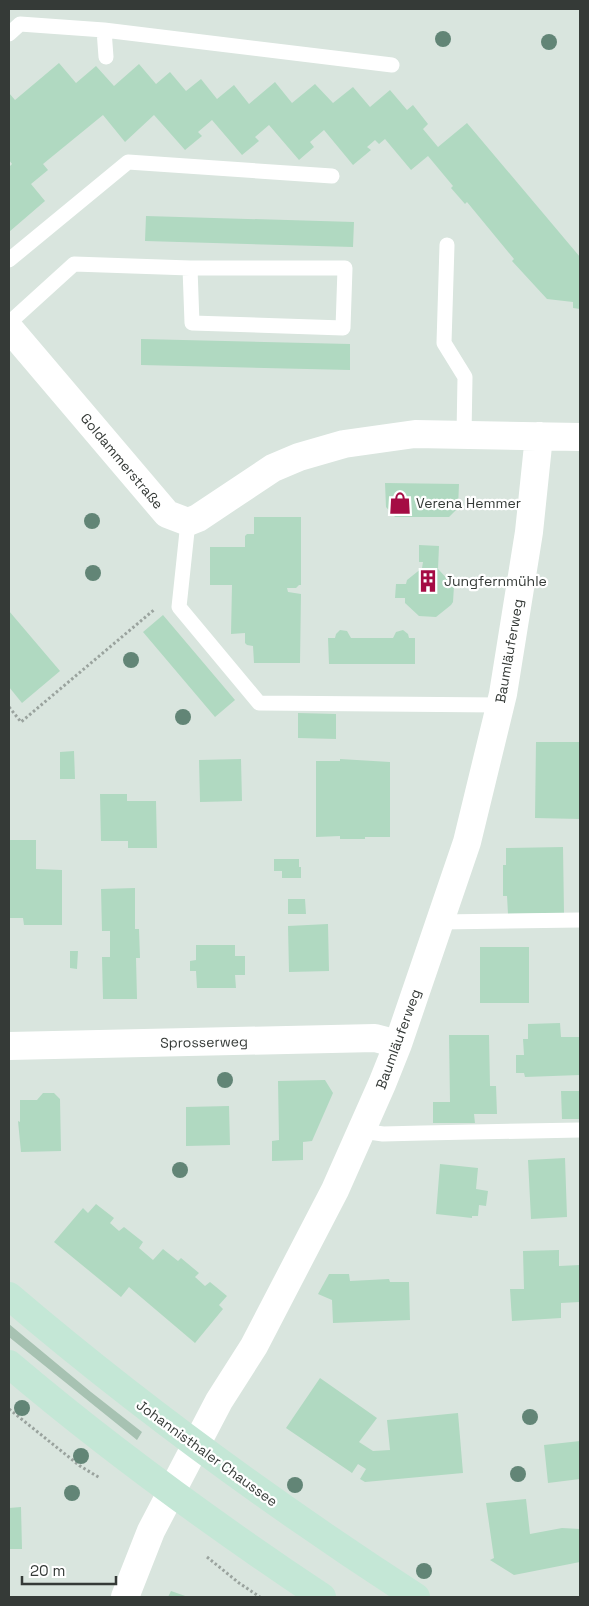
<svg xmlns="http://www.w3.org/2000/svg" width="589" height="1606" font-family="'Space Grotesk',sans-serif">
	<rect width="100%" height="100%" fill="#d9e5de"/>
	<path fill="#a7c2b2" d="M9,1324L91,1392L142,1432L137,1440L9,1337Z"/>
	<path fill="#b0d9c1" d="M59,63L76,83L96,66L114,86L139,64L156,84L170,72L186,91L201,79L217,99L234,85L249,104L275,82L292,103L315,84L333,103L353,87L370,107L390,90L407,110L413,105L428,124L423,129L438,147L467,123L580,257V309L573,308V302L547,299L512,261L514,259L467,202L465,204L451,188L453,186L428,156L411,170L385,139L379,144L375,140L367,147L371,150L353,165L324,130L310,142L314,147L299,160L269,125L255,137L259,141L242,155L212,120L198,132L202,136L185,150L154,115L125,142L103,115L43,164L48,170L31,184L45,201L9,232V167L12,164L9,160V93L15,100Z
		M146,216L354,222L353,247L145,241Z
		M141,339L350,344V370L141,365Z
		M385,483L459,484L458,508L449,517H395L386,507Z
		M254,517H301V585H299L296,588H287L288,592L301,594L300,663H254L253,646L247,645L245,643V633L231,634L232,585H210V547H245V536L247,534H254Z
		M419,545L439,546L438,569L454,586L453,602L451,605L436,617L419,616L405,603V598H395L396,584H406L407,580L422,568L423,562H419Z
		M9,611L60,671L22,703L9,687Z
		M163,615L235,700L215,717L143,632Z
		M340,630L347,631L351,638H393L396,632L403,630L408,634L409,638H415V664H329L328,638H335L336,634Z
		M298,713L336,714V739L298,738Z
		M536,742H580V819L535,818Z
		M74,751L75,779H60V752Z
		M241,759L242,801L200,802L199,760Z
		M340,759L390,762V837H365V839H340V836L316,837V761H340Z
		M100,794H127V801H156L157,848H128V841H101Z
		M9,840H36V869L62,870V925H24L23,918H9Z
		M563,847L564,913L508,914L507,896H503V865H506V848Z
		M274,859H299V867H301V878H282V871H274Z
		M135,888V929H139L140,958H136L137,999H103L102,957H110V931H102L101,889Z
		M288,899H305L306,914H288Z
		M328,924L329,971L289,972L288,926Z
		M196,945H235V956H245V975H235L236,988H197L196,971H190V961L196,960Z
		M480,947H529V1003H480Z
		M70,951H78L77,969L70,968Z
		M560,1023L561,1037H580V1075L525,1077L524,1073H516V1055H524L523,1039H528V1024Z
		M449,1035H489L490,1086H496L497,1114H474L475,1123H433V1102H450Z
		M325,1080L333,1093L312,1141L303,1142V1160L272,1161V1141L279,1140L278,1081Z
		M561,1091H580V1119H562Z
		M43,1093H54L60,1099L61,1151L21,1152L18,1121L20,1122V1100H37Z
		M229,1106L230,1145L186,1146V1107Z
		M565,1158L567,1217L531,1219L528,1160Z
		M440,1164L478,1168L476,1189L488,1191L486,1206L479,1205L478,1216H472V1218L436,1214Z
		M96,1204L114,1218L110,1223L119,1231L124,1227L143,1242L139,1248L153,1260L163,1249L178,1261L181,1258L199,1273L195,1277L205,1286L210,1282L227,1296L219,1305L223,1309L195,1343L129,1287L121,1297L54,1242L83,1208L88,1213Z
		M559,1250V1266L580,1265V1302L561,1303V1318L512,1321L510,1289H524L523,1251Z
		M329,1274H349L350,1281L389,1279L390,1282H409L410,1320L333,1323L332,1300L318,1294Z
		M320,1378L377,1418L359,1442L373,1451L390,1450L387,1420L458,1413L463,1473L365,1482L360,1479L366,1469L358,1464L352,1473L286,1428Z
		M580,1441V1479L548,1483L544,1445Z
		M526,1499L530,1534L562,1528L580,1529V1562L514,1575L490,1560L494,1558L486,1503Z
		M21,1507L22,1549H9V1508Z
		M171,1591L188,1597H168Z"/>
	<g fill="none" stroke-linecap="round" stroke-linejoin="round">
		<path stroke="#9aa39e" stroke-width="3" stroke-dasharray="2.5 2.5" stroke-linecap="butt" d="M9,707L21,722L155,609
			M9,1409L80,1466L100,1478
			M207,1557L239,1583L260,1597"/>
		<path stroke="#fff" stroke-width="15" d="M104,30L392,65
			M9,34L20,24L104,30L106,57
			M447,245L444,343L465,377L464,435
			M9,260L128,162L332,176
			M9,323L74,264L190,268H345L343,328L192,323L190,268
			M188,522L179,607L259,703L500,705
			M440,922L580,920
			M362,1131L383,1134L423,1133L580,1130"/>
		<path stroke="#fff" stroke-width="28" d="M9,328L167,514L188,522L198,518L273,468L299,457L344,444L415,434L580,437
			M9,1046L375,1038L398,1044
			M125,1597L151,1531L219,1401L254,1346L335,1190L382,1084L398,1044L467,842L503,694L529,532L539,436"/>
		<path stroke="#c4e7d6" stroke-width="28" d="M9,1296C138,1406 274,1505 416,1597
			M9,1364C108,1448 214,1525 322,1597"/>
	</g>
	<g fill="#628576">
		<circle cx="443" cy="39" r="8"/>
		<circle cx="549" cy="42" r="8"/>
		<circle cx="92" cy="521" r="8"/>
		<circle cx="93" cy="573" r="8"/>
		<circle cx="131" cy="660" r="8"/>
		<circle cx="183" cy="717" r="8"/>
		<circle cx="225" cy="1080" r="8"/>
		<circle cx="180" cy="1170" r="8"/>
		<circle cx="22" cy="1408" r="8"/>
		<circle cx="530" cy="1417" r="8"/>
		<circle cx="81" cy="1456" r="8"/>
		<circle cx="518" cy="1474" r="8"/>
		<circle cx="295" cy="1485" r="8"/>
		<circle cx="72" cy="1493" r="8"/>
		<circle cx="424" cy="1571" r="8"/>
	</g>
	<defs>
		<symbol id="shop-bare" viewBox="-9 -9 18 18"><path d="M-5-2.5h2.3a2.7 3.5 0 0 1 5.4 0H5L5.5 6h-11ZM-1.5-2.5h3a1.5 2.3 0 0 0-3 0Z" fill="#a50c44" stroke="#fff" stroke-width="2.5" paint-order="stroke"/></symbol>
		<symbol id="building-bare" viewBox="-9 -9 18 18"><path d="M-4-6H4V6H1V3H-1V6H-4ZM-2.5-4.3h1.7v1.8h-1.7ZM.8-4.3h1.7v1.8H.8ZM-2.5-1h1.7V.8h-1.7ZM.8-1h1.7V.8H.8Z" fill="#a50c44" stroke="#fff" stroke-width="2.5" paint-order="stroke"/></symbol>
	</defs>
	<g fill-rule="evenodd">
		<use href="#shop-bare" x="384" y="487" width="32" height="32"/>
		<use href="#building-bare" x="412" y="565" width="32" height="32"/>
	</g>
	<g text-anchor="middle" stroke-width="4.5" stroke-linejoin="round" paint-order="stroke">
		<g font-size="14" fill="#353a37" stroke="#fff">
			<text transform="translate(122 461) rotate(50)" y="5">Goldammerstraße</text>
			<text transform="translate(509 651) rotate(-80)" y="5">Baumläuferweg</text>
			<text transform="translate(398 1039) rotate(-70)" y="5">Baumläuferweg</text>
			<text transform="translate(204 1042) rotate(-1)" y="5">Sprosserweg</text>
			<text transform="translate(207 1453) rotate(36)" y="5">Johannisthaler Chaussee</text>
		</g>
		<g font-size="14" fill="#353a37" stroke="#fff" text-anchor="start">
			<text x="416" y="508">Verena Hemmer</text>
			<text x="444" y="586">Jungfernmühle</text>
		</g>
	</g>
	<rect width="589" height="1606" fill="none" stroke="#353a37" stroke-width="20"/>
	<path d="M22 1576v8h94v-8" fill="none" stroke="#353a37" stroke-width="2.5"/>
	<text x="30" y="1576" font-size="15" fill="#353a37" stroke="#ffffff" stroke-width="4" paint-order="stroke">20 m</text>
</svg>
